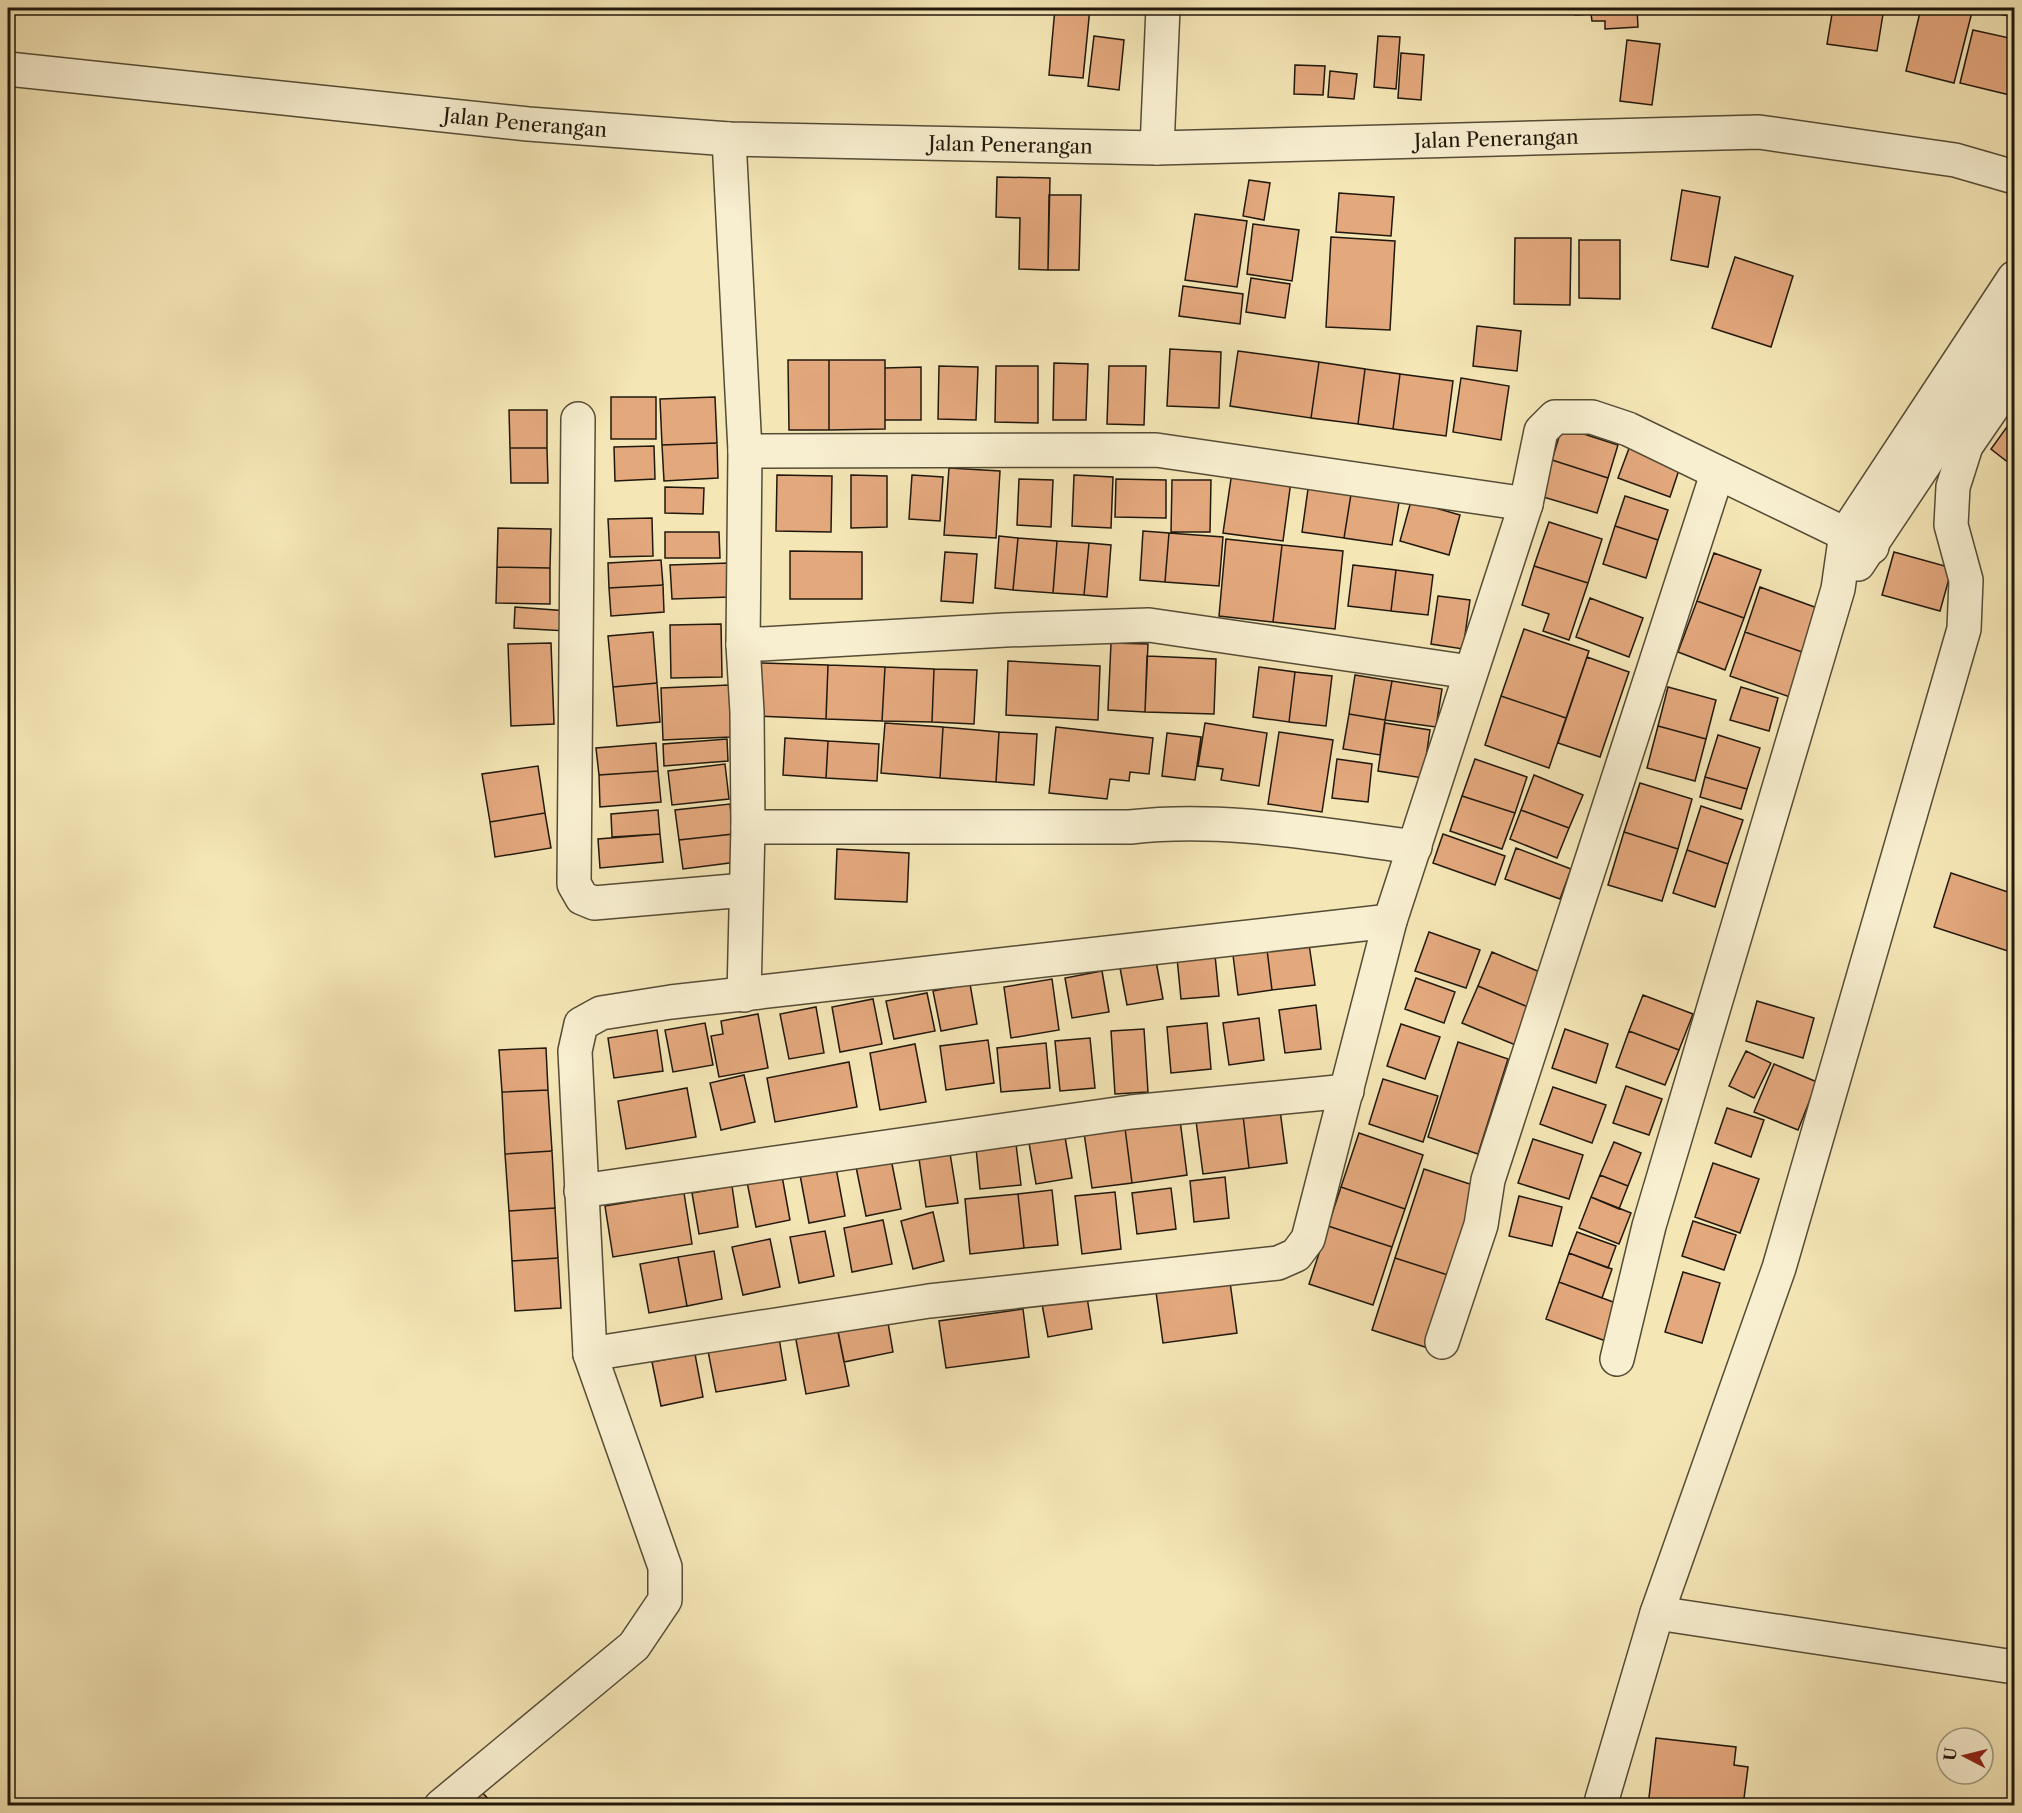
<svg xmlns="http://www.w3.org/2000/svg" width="2022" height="1813" font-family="'Libre Caslon Text',serif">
	<rect width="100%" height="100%" fill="#f5e6b6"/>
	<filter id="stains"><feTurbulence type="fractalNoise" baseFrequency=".00333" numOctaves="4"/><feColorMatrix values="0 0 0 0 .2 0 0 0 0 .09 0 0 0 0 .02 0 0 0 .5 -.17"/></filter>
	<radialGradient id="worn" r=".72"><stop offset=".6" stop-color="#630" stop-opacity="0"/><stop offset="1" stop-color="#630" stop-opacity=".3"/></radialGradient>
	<path fill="#e4a87d" stroke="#20180c" stroke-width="1.5" d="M1055,8H1090L1083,78L1049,75Z
		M1575,8H1637L1638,27L1605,29V21H1592L1591,14L1575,15Z
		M1833,8H1884L1877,51L1827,44Z
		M1921,8H1973L1954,83L1906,71Z
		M1996,8H2014V17L1994,13Z
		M1973,30L2014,39V96L1960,83Z
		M1094,36L1124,40L1119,90L1088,86Z
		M1378,36L1400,37L1396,89L1374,87Z
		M1627,40L1660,44L1652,105L1620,101Z
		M1401,53L1424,55L1421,100L1398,98Z
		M1295,65L1325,66L1323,95L1294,94Z
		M1330,71L1357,74L1354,99L1328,97Z
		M997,177L1050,178L1048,270L1019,269L1020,218L996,217Z
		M1249,180L1270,183L1264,220L1243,216Z
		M1682,190L1720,197L1708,267L1671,260Z
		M1339,193L1394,197L1391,236L1336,232Z
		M1049,195H1081L1079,270H1048Z
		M1195,214L1247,221L1237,287L1185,280Z
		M1253,224L1299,230L1292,281L1247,274Z
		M1331,237L1395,241L1390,330L1326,327Z
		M1515,238H1571L1570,305L1514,304Z
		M1579,240H1620V299L1579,298Z
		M1735,257L1793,276L1771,347L1712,328Z
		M1251,278L1290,284L1285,318L1246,312Z
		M1183,286L1243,294L1240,324L1179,316Z
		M1477,326L1521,331L1517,371L1473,366Z
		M1170,349L1221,352L1219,408L1167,406Z
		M1238,351L1319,362L1311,418L1230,406Z
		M788,360H829V430H789Z
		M829,360H885V429L829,430Z
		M1319,362L1365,369L1358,424L1311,418Z
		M1054,363L1088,364L1086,420H1053Z
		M939,366L978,367L976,420L938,419Z
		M996,366H1038V423L995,422Z
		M1109,366H1146L1144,425L1107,424Z
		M921,367V420H885V368Z
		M1365,369L1400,374L1393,429L1358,424Z
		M1400,374L1453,381L1446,436L1393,429Z
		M1461,378L1509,386L1501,440L1453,432Z
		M611,397H656V439H611Z
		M715,397L717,443L662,445L660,399Z
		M509,410H547V448H510Z
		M2014,417V467L1991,449Z
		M1562,427L1618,445L1608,478L1552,460Z
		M717,443L718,478L664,481L662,445Z
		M1631,443L1682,461L1670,497L1618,478Z
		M654,446L655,479L615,481L614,447Z
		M510,448H547L548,483H511Z
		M1552,460L1608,478L1597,513L1540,496Z
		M949,468L1000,471L996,538L944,535Z
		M1232,472L1291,481L1283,541L1223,533Z
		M777,475L832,476L831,532L776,531Z
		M851,475L887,476V527L851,528Z
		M912,475L943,477L940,521L909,519Z
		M1074,475L1113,477L1111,528L1072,526Z
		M1019,479L1053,480L1051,527L1017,525Z
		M1116,479L1166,480V518L1115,517Z
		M1172,480H1211L1210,532H1171Z
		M1309,482L1352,488L1344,538L1302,532Z
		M665,487L704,488L703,514L665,513Z
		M1352,488L1400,496L1392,545L1344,538Z
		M1625,496L1668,510L1658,540L1615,526Z
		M1411,501L1460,515L1449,555L1400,541Z
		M652,518L653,556L610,557L608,519Z
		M1549,522L1602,539L1588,583L1534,566Z
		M1615,526L1658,540L1646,578L1603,564Z
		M498,528L551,529L550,568L497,567Z
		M1143,531L1169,533L1165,582L1140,580Z
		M665,532H719L720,558H665Z
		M1169,533L1223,537L1219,586L1165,582Z
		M999,536L1018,538L1013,590L995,588Z
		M1018,538L1057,541L1053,593L1013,590Z
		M1226,539L1282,545L1273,622L1219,616Z
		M1057,541L1089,543L1084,595L1053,593Z
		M1089,543L1111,545L1107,597L1084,595Z
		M1282,545L1343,551L1335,629L1273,622Z
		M790,551L862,552V599H790Z
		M945,552L977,554L973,603L941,601Z
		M1894,552L1952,568L1940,611L1882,595Z
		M1714,553L1761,570L1744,618L1697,601Z
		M661,560L663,585L609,588L608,563Z
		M729,563L730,597L672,599L670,565Z
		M1353,565L1396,570L1391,611L1348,606Z
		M1534,566L1588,583L1569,640L1543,631L1549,614L1522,605Z
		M497,567L550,568V604L496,603Z
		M1396,570L1433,575L1428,615L1391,611Z
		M663,585L664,612L611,616L609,588Z
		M1760,587L1820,609L1805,653L1745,632Z
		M1438,596L1470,600L1463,649L1431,644Z
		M1590,598L1643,618L1629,657L1576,637Z
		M1697,601L1744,618L1725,670L1678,652Z
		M515,607L568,611L567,631L514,628Z
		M721,624L722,677L671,678L670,625Z
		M1524,629L1589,651L1566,718L1501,696Z
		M653,632L657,683L613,687L608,636Z
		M1745,632L1805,653L1790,697L1730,676Z
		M551,643L554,724L511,726L508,644Z
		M1111,643L1148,644L1145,712L1108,710Z
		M1147,656L1216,659L1214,714L1145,712Z
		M1587,657L1629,672L1600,757L1558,743Z
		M1008,661L1100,666L1098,720L1006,715Z
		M761,663L828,665L826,719L759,716Z
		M828,665L885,667L882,721L826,719Z
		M885,667L934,669L932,722L882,721Z
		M1259,667L1295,672L1289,722L1253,717Z
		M934,669L977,670L974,724L932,722Z
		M1295,672L1332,676L1326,726L1289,722Z
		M1355,675L1392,681L1385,720L1349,714Z
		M1392,681L1442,689L1436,727L1385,720Z
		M657,683L660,722L617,726L613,687Z
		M729,685L731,737L663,740L661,688Z
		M1668,687L1716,700L1706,739L1658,726Z
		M1741,687L1778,698L1769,731L1730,720Z
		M1501,696L1566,718L1549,768L1485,745Z
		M1349,714L1385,720L1380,755L1343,749Z
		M885,723L943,727L940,778L881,773Z
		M1205,723L1267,733L1259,786L1221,780L1223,769L1198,766Z
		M1385,723L1430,730L1423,778L1378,771Z
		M1658,726L1706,739L1695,781L1647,768Z
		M943,727L999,732L996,782L940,778Z
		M1056,727L1153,738L1149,774L1130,772L1129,781L1110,779L1107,799L1049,793Z
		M999,732L1037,734L1034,785L996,782Z
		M1279,732L1333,740L1322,812L1268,804Z
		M1167,733L1201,737L1195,780L1162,776Z
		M1718,735L1760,748L1747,789L1705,777Z
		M785,738L828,741L826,778L783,775Z
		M727,739L728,761L664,766L663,744Z
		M828,741L879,744L877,781L826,778Z
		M656,743L658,771L599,775L596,748Z
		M1337,759L1372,764L1368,802L1332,798Z
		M1475,759L1527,777L1515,813L1462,796Z
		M725,764L729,799L672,805L668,771Z
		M538,766L545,813L490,822L482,774Z
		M658,771L661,802L600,807L599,775Z
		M1534,775L1583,795L1569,828L1521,810Z
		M1705,777L1747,789L1741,809L1700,797Z
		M1640,783L1692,799L1678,849L1624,832Z
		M1462,796L1515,813L1502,849L1450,831Z
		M730,804L733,834L679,840L675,810Z
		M1701,806L1743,820L1728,864L1687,850Z
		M658,810L660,834L612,837L611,814Z
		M1521,810L1569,828L1557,858L1510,839Z
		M545,813L551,848L495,857L490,822Z
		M1624,832L1678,849L1662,901L1608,885Z
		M660,834L663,862L600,868L598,839Z
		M733,834L737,862L683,869L679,840Z
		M1443,834L1505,856L1495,885L1433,863Z
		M1516,848L1571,869L1560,899L1505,879Z
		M837,849L909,853L907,902L835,899Z
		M1687,850L1728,864L1715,907L1673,893Z
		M1951,873L2014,894V953L1934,927Z
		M1429,932L1480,950L1466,988L1415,971Z
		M1309,944L1315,985L1272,990L1267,950Z
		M1267,950L1272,990L1238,995L1233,955Z
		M1492,952L1547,975L1533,1009L1478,986Z
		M1215,955L1219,996L1181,999L1177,958Z
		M1156,961L1163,999L1127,1005L1120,968Z
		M1102,971L1109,1012L1072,1018L1065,978Z
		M1416,978L1455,992L1444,1023L1405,1009Z
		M1052,979L1059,1030L1011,1038L1004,987Z
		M970,984L977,1024L941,1031L933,991Z
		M1478,986L1533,1009L1518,1046L1462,1023Z
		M927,993L935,1031L894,1039L886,1001Z
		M1643,995L1693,1014L1679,1050L1629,1031Z
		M873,999L882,1044L840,1052L832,1007Z
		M1757,1001L1814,1018L1803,1058L1746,1041Z
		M1316,1005L1321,1049L1285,1053L1279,1010Z
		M816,1007L824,1053L789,1059L780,1014Z
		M758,1014L768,1068L719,1077L711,1036L723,1034L721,1021Z
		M1259,1018L1264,1060L1229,1065L1223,1023Z
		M705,1023L713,1065L673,1072L665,1030Z
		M1207,1023L1211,1069L1171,1073L1167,1027Z
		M1401,1024L1440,1037L1425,1079L1387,1066Z
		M1144,1029L1148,1092L1115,1094L1111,1031Z
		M1565,1029L1608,1044L1596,1083L1552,1068Z
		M657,1030L663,1071L614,1078L608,1038Z
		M1629,1031L1679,1050L1665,1085L1616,1067Z
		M1090,1038L1095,1088L1060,1091L1055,1041Z
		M988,1040L994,1083L946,1090L940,1046Z
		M1458,1042L1508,1059L1478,1154L1428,1137Z
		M1046,1043L1050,1088L1001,1092L997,1048Z
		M915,1044L926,1102L880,1110L870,1053Z
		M546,1048L548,1090L502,1092L499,1050Z
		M1746,1051L1771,1063L1754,1098L1729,1086Z
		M849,1062L857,1107L775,1122L767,1078Z
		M1774,1064L1817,1082L1798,1130L1754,1112Z
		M744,1075L755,1122L721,1130L710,1083Z
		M1383,1079L1438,1096L1423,1142L1369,1124Z
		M1626,1086L1662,1099L1649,1135L1613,1123Z
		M1553,1087L1606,1105L1592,1143L1540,1124Z
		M687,1088L696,1137L626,1149L618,1101Z
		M548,1090L552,1151L505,1154L502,1092Z
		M1727,1108L1764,1120L1751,1157L1715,1143Z
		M1280,1110L1287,1163L1249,1168L1243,1115Z
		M1243,1115L1249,1168L1203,1174L1196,1121Z
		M1180,1120L1187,1175L1132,1183L1125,1128Z
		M1125,1128L1132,1183L1092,1188L1084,1133Z
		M1064,1131L1072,1178L1036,1184L1028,1137Z
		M1359,1133L1423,1155L1405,1209L1341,1187Z
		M1533,1139L1583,1155L1569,1199L1518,1183Z
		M1614,1142L1641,1153L1628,1186L1600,1175Z
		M1016,1144L1021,1185L980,1189L976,1148Z
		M949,1147L958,1203L926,1207L918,1152Z
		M552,1151L555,1208L509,1211L505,1154Z
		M890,1154L901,1209L866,1216L855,1162Z
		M1713,1163L1759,1179L1740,1233L1695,1217Z
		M836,1168L845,1216L809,1223L800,1175Z
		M1424,1169L1479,1187L1451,1276L1395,1258Z
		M1600,1175L1628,1186L1619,1209L1591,1197Z
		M782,1176L790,1220L756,1227L747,1182Z
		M1225,1177L1229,1218L1194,1222L1190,1181Z
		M732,1186L738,1227L699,1234L692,1193Z
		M1341,1187L1405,1209L1392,1247L1328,1226Z
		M1171,1188L1176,1229L1137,1234L1132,1193Z
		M1052,1190L1058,1245L1024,1248L1018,1194Z
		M1115,1192L1121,1249L1082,1254L1075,1196Z
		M684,1193L692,1244L613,1257L605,1206Z
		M1018,1194L1024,1248L970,1254L965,1199Z
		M1519,1196L1562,1207L1552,1246L1509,1236Z
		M1591,1197L1631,1213L1619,1244L1579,1228Z
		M555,1208L558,1258L512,1261L509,1211Z
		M933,1212L944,1261L913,1269L901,1221Z
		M883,1220L892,1264L852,1272L844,1228Z
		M1693,1221L1736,1235L1724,1270L1682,1256Z
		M1328,1226L1392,1247L1373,1305L1309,1284Z
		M825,1231L834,1276L799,1283L790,1237Z
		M1577,1232L1616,1246L1608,1268L1569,1253Z
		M770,1239L780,1287L743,1295L732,1247Z
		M714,1251L722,1299L687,1306L678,1257Z
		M1569,1253L1612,1269L1602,1298L1559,1282Z
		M678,1257L687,1306L649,1313L640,1264Z
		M558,1258L561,1308L515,1311L512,1261Z
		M1395,1258L1451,1276L1428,1348L1372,1330Z
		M1683,1272L1720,1283L1702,1343L1665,1332Z
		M1230,1282L1237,1333L1163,1343L1156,1292Z
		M1559,1282L1624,1306L1611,1343L1546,1319Z
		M1087,1297L1092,1329L1048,1337L1042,1304Z
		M1023,1309L1029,1357L946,1368L939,1321Z
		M887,1317L893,1352L844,1362L837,1327Z
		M836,1321L849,1386L806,1394L794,1329Z
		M779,1338L786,1380L716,1392L708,1351Z
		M695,1354L703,1397L661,1406L652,1362Z
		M1656,1738L1736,1747L1734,1765L1748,1767L1743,1806H1648Z
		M477,1787L495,1806H457Z"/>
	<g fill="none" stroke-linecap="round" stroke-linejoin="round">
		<defs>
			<g id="minor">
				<path id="s1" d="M8,69L528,124L729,139L1157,148L1759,132L1955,160L2014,177"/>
				<path d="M729,139L745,451L743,645L747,712L748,827L744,995"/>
				<path d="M1157,148L1163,8"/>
				<path d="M578,419L574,884L582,898L594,903L745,890"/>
				<path d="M745,451L1156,450L1526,504"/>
				<path d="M1858,564L2014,330"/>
				<path d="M743,645L1005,630L1149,625L1470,672"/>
				<path d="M748,827H1130C1225,816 1321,835 1415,847"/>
				<path d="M581,1191L1131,1112L1347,1091"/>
				<path d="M1442,1342L1481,1225L1488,1180L1717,474"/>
				<path d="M590,1354L929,1301L1278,1263L1296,1255L1308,1239L1390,921L1526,504L1541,431L1555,417H1592L1628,429L1872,547"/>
				<path d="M1617,1359L1649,1226L1838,589L1846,533L2014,278"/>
				<path d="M1657,1613L2014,1667"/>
				<path d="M441,1806L634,1646L665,1600V1567L590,1354L575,1051L581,1024L601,1013L671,1002L1390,921"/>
				<path d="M1600,1806L1657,1613L1779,1268L1964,629L1966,580L1951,525L1953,487L1966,446L2014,376"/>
			</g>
		</defs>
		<use href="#minor" stroke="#554c36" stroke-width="36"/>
		<use href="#minor" stroke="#f8efd0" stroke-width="33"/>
	</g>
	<g text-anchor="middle" stroke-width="4.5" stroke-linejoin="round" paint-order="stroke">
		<g font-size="20" fill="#20180c" stroke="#f8efd0">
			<text dy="7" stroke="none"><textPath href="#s1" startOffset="520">Jalan Penerangan</textPath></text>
			<text dy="7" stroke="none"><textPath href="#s1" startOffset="1492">Jalan Penerangan</textPath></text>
			<text dy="7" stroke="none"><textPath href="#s1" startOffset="1006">Jalan Penerangan</textPath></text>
		</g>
	</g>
	<rect width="2022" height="1813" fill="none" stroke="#f5e6b6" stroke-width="30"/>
	<rect x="9" y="9" width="2004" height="1795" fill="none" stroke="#20180c" stroke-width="3"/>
	<rect x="15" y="15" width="1992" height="1783" fill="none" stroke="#20180c" stroke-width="1.5"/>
	<g transform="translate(1965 1756) rotate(277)"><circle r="28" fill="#f8efd0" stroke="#a29982" stroke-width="1.5"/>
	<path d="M0-4.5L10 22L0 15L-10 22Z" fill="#8f2418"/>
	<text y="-9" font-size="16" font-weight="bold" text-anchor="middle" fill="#20180c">U</text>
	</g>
	<rect width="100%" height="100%" filter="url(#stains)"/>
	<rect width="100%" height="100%" fill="url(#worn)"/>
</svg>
